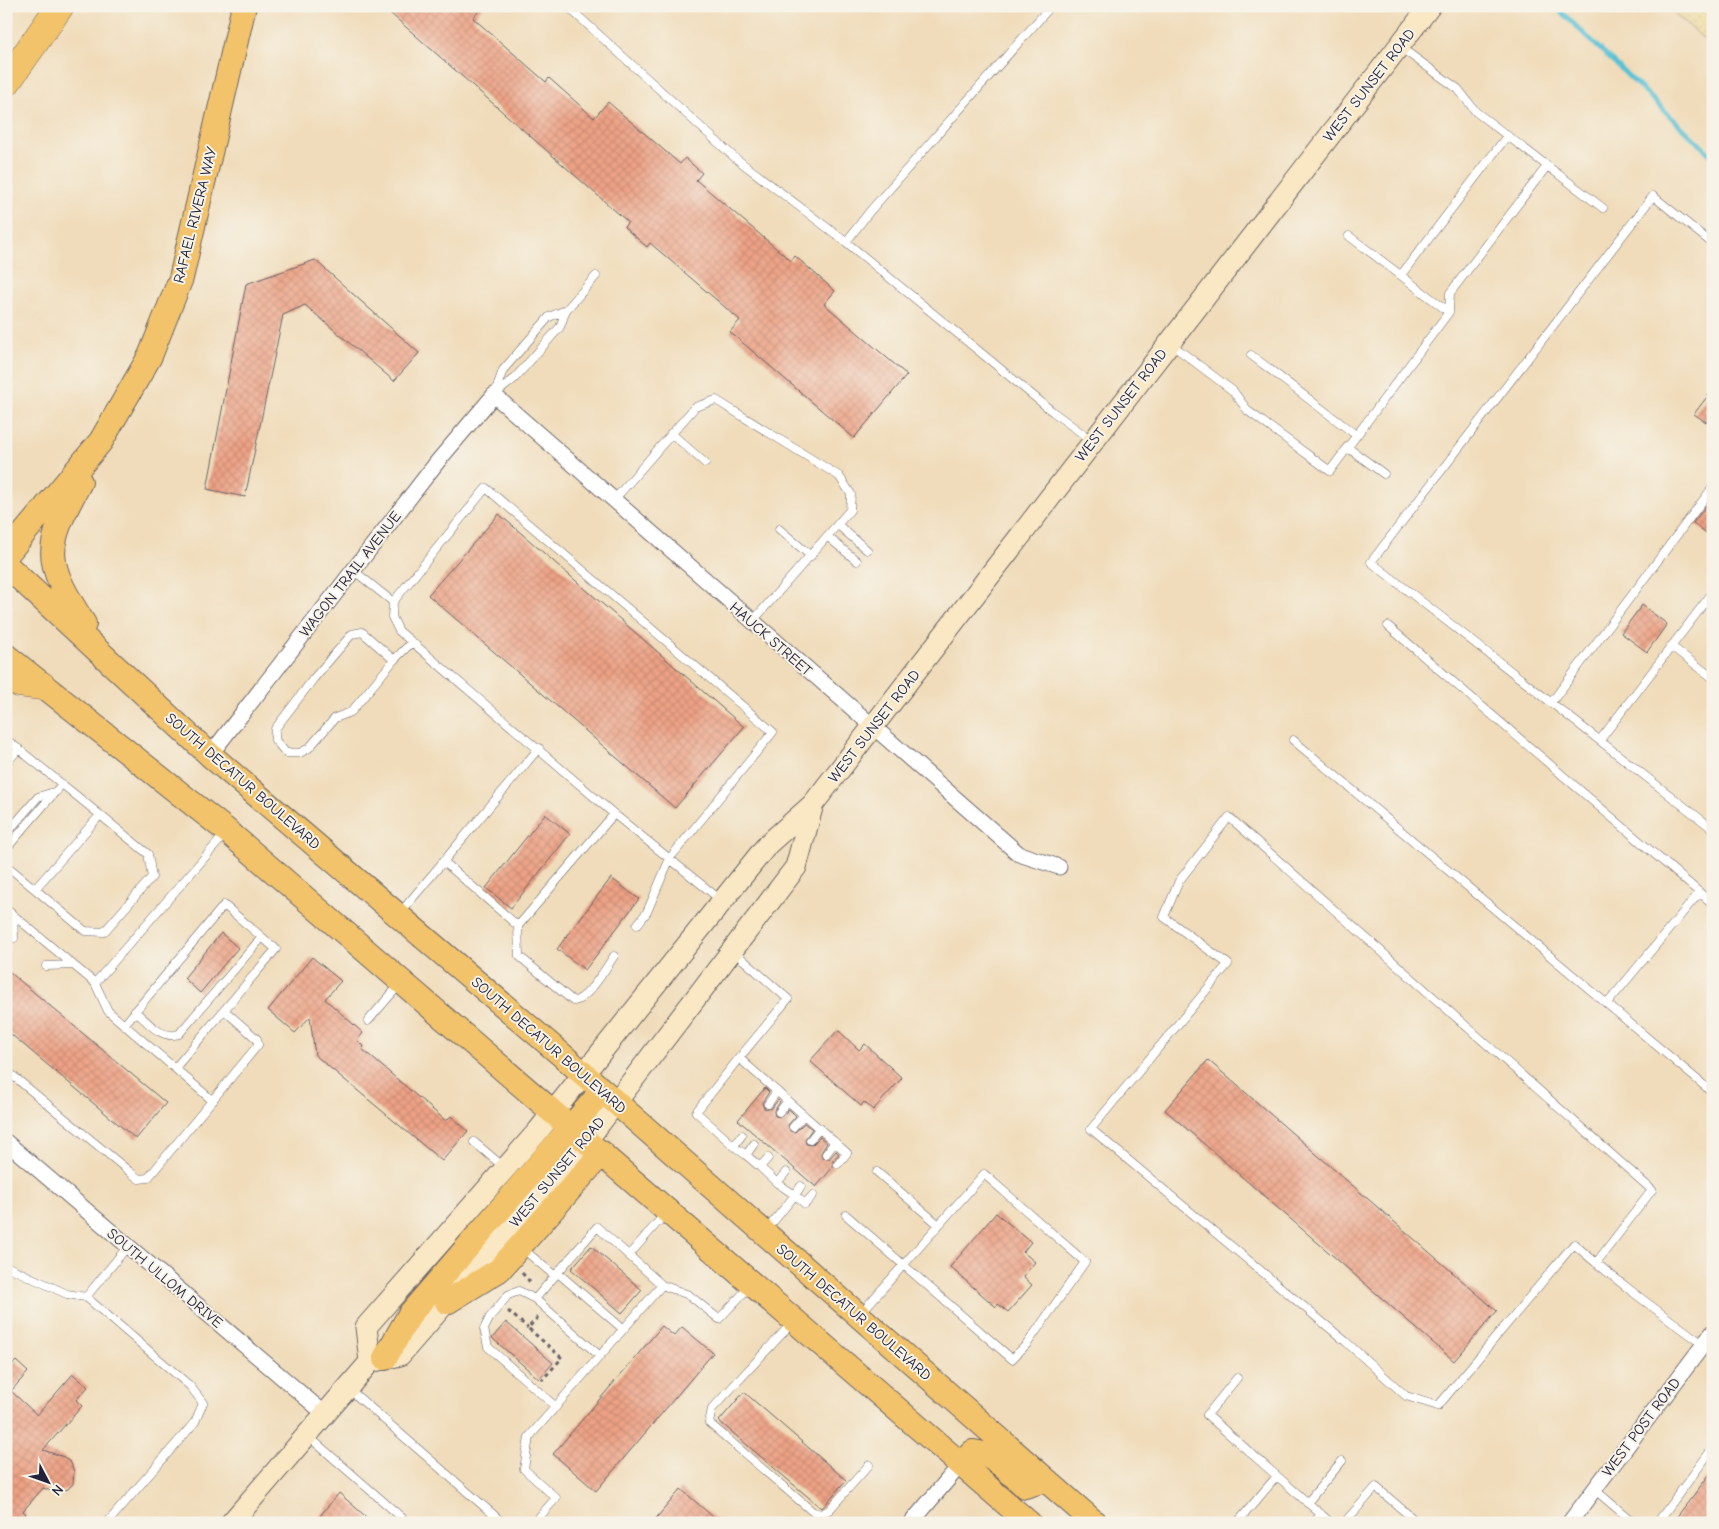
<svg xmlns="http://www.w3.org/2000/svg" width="1719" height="1529" font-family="'Comic Neue',sans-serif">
	<defs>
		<pattern id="sand-dots" width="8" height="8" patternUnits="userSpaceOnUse" patternTransform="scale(1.25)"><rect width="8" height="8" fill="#eeda9e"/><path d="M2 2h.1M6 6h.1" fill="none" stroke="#ccbb89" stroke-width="1.8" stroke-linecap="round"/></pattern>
		<pattern id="building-cross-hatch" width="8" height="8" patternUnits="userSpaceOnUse" patternTransform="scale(1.25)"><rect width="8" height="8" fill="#eda285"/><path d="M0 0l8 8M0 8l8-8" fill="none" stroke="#cb8b74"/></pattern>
	</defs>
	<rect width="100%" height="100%" fill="#f7f3e8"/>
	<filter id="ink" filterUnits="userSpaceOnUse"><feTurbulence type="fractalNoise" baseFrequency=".02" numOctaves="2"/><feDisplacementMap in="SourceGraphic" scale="10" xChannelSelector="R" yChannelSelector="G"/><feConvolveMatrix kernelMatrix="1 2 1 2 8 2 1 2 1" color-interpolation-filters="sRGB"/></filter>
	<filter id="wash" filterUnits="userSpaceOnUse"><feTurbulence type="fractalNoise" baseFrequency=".0096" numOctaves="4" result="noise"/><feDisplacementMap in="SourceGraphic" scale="20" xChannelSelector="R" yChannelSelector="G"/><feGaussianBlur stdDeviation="1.12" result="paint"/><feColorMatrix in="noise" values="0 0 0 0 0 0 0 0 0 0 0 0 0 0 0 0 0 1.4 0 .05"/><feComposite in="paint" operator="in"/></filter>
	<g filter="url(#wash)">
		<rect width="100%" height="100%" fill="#f0dcba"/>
		<path fill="url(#sand-dots)" stroke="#887e6c" d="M1666,6H1713V47Z"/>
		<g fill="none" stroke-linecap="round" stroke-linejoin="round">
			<path stroke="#57c1d4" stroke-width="5" d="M1555,6L1713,157"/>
		</g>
		<g id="blocks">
			<path fill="url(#building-cross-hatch)" d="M396,6H483L473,18L546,82L549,78L594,118L608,102L680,164L685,158L702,173L696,180L791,261L795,256L835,291L824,304L907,375L854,438L730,332L740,320L650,243L647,247L624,227L628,222L390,13Z
				M315,260L419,353L394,381L305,305L283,315L245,497L207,489L246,284Z
				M1713,389V413L1706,422L1694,414Z
				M1713,497V538L1693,523Z
				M499,514L744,727L675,808L428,595Z
				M1642,605L1667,624L1647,652L1621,633Z
				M545,814L570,834L511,908L486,888Z
				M611,878L639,899L585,970L557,949Z
				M221,933L238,948L200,993L184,978Z
				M312,957L341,981L325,999L363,1033L357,1040L364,1047L362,1049L446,1121L451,1116L468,1131L442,1161L315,1055L310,1017L295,1033L268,1010Z
				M6,969L166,1103L136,1139L6,1030Z
				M838,1030L859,1050L865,1044L902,1078L873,1110L864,1102L861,1106L810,1061Z
				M1208,1060L1497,1311L1454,1361L1165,1110Z
				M765,1088L769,1092L762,1103L764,1108L771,1109L778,1100L780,1102L774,1111L775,1116L781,1117L789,1109L796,1116L788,1125L790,1131L795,1132L804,1123L812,1129L805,1139L806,1144L812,1145L820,1137L827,1143L821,1153L822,1158L829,1159L836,1151L839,1154L833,1161V1167L816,1187L738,1120Z
				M996,1213L1031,1242L1023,1252L1035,1262L1023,1277L1032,1285L1008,1312L998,1304L996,1307L950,1267Z
				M591,1246L642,1290L622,1313L571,1269Z
				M506,1322L553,1363L539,1379L492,1338Z
				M662,1326L674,1336L682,1327L713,1353L596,1491L553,1454Z
				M16,1361L28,1372L11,1391L37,1415L73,1374L88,1387L76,1400L82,1406L43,1450L64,1457L71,1463L74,1472L73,1484L68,1489L58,1493L43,1488L23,1511L26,1514L19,1523H6V1371Z
				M744,1392L846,1480L823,1507L821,1508L719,1421Z
				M1713,1470V1523H1672Z
				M681,1489L720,1523H652Z
				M339,1493L373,1523H314Z"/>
		</g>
	</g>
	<g filter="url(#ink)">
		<use href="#blocks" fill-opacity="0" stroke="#6a6367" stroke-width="1"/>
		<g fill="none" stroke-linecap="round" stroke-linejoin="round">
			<defs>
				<path id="service" d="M567,6L734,157L846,242L1053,412L1091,440
					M1400,47L1458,89L1476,112L1603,208
					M1349,236L1449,312
					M846,242L870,211L1051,6
					M1713,244L1653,196L1371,562L1713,829
					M1401,275L1507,136
					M1171,344L1233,391L1248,411L1330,471L1449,312L1450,293L1547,166
					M1251,355L1356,435
					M494,395L514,379L560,327L566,310L596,276
					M494,395L503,370L549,317L566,310
					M671,433L705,463
					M1347,447L1384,474
					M613,501L695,407L716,400L839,476L851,494L850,510L752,622
					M838,525L867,550
					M779,529L811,556
					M828,537L857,561
					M353,570L393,602L392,617L399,631L614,814L722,901
					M393,602L486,488L773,732L670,858L647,912L637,925
					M1388,626L1713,904
					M1671,646L1713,678
					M394,660L362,632L352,634L314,678L275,729V740L286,753H300L309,748L335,718L351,712L394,660L412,642
					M1551,703L1713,487
					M1293,740L1713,1093
					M1600,740L1713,592
					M6,747L11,743L62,784
					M6,763L19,749
					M6,834L38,797L57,791
					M6,849L62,784L148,854L152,877L104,932L85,931L6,865
					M443,861L518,926L614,814
					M35,889L100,815
					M6,909L95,983
					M400,913L539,748
					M13,915L14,938
					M518,926L519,956L573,1001C587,1001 606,968 614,956
					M733,951L788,999L739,1058L847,1153L838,1164
					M46,966L73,965
					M1607,1004L1699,893
					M135,1011C148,1022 161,1040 179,1034L262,937
					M368,1021L400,984
					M124,1025L224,905L276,949L175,1068
					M6,1070L130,1172L139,1179L148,1178L258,1045L257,1039L224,1010
					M213,1101L108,1011L95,983L226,833
					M768,1104L777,1091
					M779,1112L788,1101
					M793,1127L804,1115
					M742,1135L734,1146L746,1155L754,1144
					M810,1140L820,1128
					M474,1142L505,1168
					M734,1146L696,1112L739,1058
					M826,1154L835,1142
					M746,1155L760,1167
					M768,1158L760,1167L777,1183L786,1172
					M877,1172L939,1225
					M777,1183L795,1195L801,1186
					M846,1215L1012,1359L1027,1344L1085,1262L984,1174L860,1314
					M765,1232L795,1195L805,1204L813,1195
					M522,1248L555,1276
					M629,1255L665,1214
					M1596,1263L1652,1190L1229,817L1179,881L1164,917L1228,964L1091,1129L1345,1341L1406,1396L1438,1406L1574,1244C1615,1280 1659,1312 1703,1344
					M6,1266L67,1294L86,1297
					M558,1273L623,1329
					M535,1299L519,1291L508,1295L490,1317L484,1329L488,1347L556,1407
					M793,1322L712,1409L709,1423L813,1512L821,1514L829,1510L869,1465
					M600,1356L535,1299L597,1227L662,1285L689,1295L719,1319L749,1287
					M1237,1378L1207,1415L1331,1523
					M349,1389L503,1523
					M308,1436L408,1523
					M1594,1489L1634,1523
					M1307,1503L1342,1461
					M107,1523L195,1422L203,1403L190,1386L86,1297L128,1246
					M534,1523L556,1498L524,1469L529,1437L662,1285
					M1237,1523L1277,1476
					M1314,1523L1321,1514
					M1344,1523L1376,1487L1418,1523
					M1657,1523L1713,1448"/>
				<path id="minor" d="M210,755L438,461L494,395L1019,854L1059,867
					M6,1142L325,1414
					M911,1523L961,1464
					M1569,1523L1713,1332"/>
				<path id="secondary" d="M370,1362L366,1327L538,1131L768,844L813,804L1430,6
					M231,1523L370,1362L400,1355L587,1140L796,867L813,804"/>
				<path id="primary" d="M80,482C44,549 43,559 84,624
					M6,555L101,441L150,356L181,278L244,6
					M6,565L210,755L563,1056L1095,1523
					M6,656L227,831L1029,1523
					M447,1302L499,1270L602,1153
					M385,1358L410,1314L602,1091
					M961,1464L973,1452C994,1454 1009,1472 1025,1486L1045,1480"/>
				<path id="motorway" d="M6,83L60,6
					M6,677L19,683L42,686"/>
			</defs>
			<use href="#service" stroke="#6a6367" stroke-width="9"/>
			<use href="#minor" stroke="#6a6367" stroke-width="17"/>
			<use href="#secondary" stroke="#6a6367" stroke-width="23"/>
			<use href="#primary" stroke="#6a6367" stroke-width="26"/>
			<use href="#motorway" stroke="#6a6367" stroke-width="29"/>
			<path stroke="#6a6367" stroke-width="3" stroke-dasharray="4 4" stroke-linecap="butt" d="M522,1273L531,1283
				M508,1311L528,1328
				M538,1317L528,1328L562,1358L542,1380"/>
			<use href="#service" stroke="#fff" stroke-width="8"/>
			<use href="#minor" stroke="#fff" stroke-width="15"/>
			<use href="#secondary" stroke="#fae7c3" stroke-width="21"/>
			<use href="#primary" stroke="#f2c36a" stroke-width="24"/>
			<use href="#motorway" stroke="#f2c36a" stroke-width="28"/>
		</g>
	</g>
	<g text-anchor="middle" stroke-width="4" stroke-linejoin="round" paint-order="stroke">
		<g font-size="15" fill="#22223b" stroke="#f7f3e8">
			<text transform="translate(1369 85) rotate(-52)" y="5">WEST SUNSET ROAD</text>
			<text transform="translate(195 215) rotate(-76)" y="5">RAFAEL RIVERA WAY</text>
			<text transform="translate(1121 405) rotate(-52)" y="5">WEST SUNSET ROAD</text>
			<text transform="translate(350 574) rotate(-52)" y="5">WAGON TRAIL AVENUE</text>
			<text transform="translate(771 639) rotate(41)" y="5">HAUCK STREET</text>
			<text transform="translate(874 726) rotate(-52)" y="5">WEST SUNSET ROAD</text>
			<text transform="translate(243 781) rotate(41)" y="5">SOUTH DECATUR BOULEVARD</text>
			<text transform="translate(549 1045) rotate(41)" y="5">SOUTH DECATUR BOULEVARD</text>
			<text transform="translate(557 1172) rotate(-50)" y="5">WEST SUNSET ROAD</text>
			<text transform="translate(165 1278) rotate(40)" y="5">SOUTH ULLOM DRIVE</text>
			<text transform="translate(854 1312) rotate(41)" y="5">SOUTH DECATUR BOULEVARD</text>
			<text transform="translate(1641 1427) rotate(-53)" y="5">WEST POST ROAD</text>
		</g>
	</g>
	<rect width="1719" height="1529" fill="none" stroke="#f7f3e8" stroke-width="25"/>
	<g transform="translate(48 1482) rotate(131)" stroke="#f7f3e8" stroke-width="4" paint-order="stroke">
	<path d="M0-4L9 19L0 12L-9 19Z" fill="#22223b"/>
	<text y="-8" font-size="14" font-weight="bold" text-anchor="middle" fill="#22223b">N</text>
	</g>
</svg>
